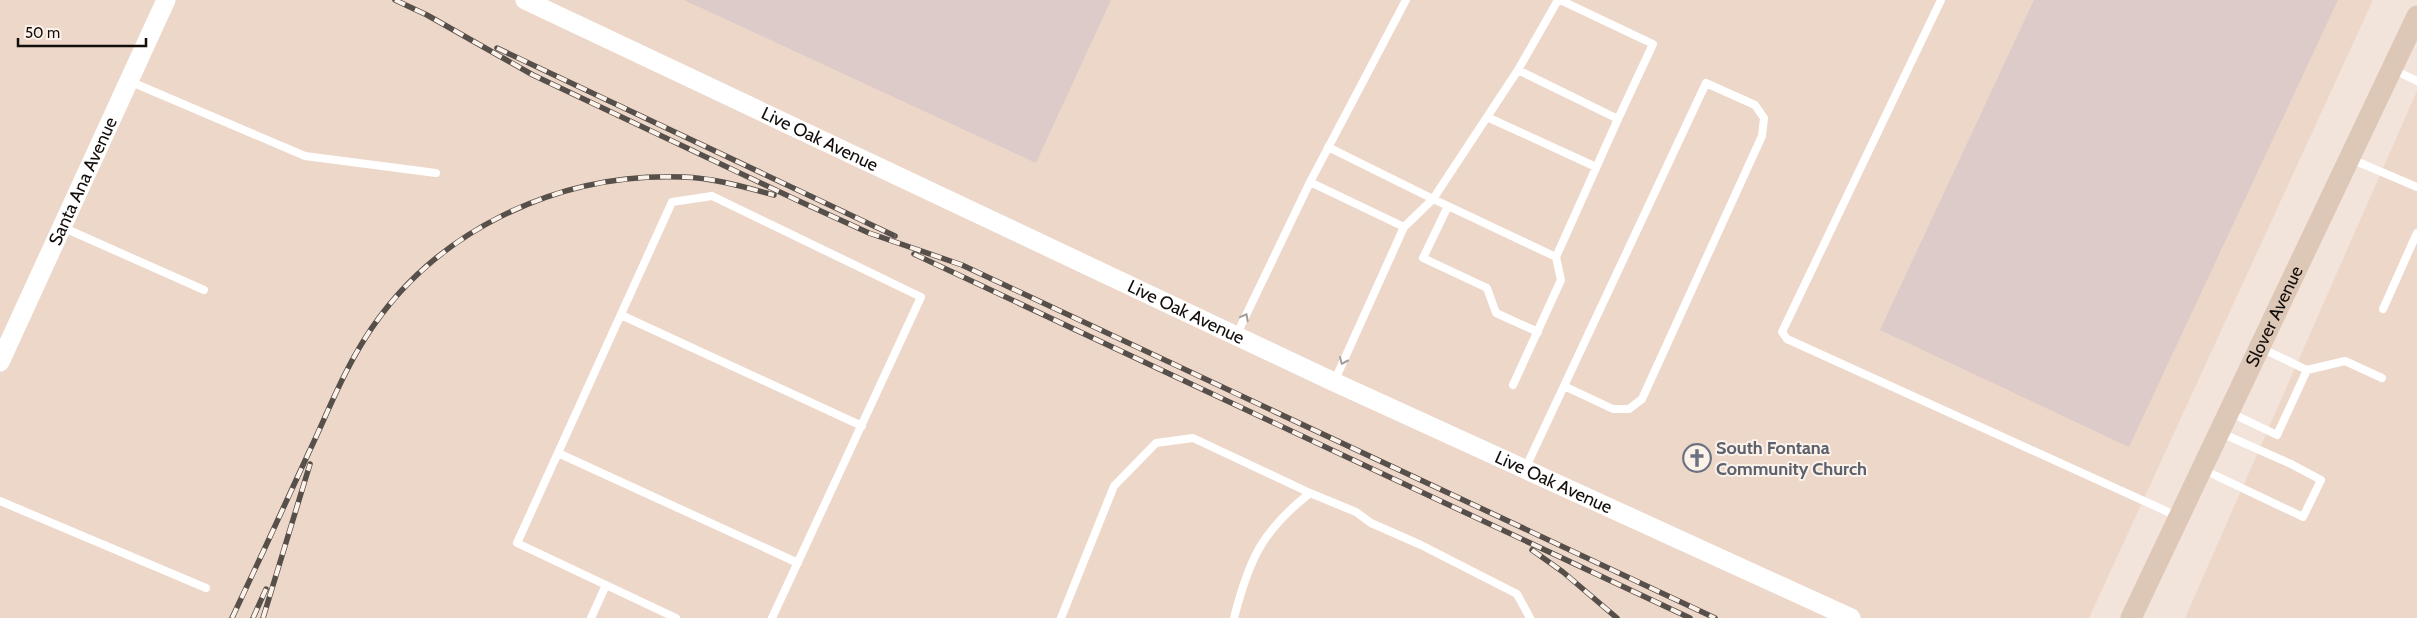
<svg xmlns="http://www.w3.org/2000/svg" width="2417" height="618" font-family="Cabin,sans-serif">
	<rect width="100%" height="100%" fill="#f2e4da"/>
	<path fill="#edd7c9" d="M0,0H2373L2089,618H0Z
		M2417,91V618H2185Z"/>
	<path fill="#ddcbca" d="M684,0H1111L1036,163Z
		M2034,0H2338L2129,447L1880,330Z"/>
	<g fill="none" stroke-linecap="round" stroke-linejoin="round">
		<path stroke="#fff" stroke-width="8" d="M1560,0L1653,44L1618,119
			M1941,0L1782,332L1787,339L2177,516
			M1518,70L1558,0
			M2394,70L2417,81
			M129,81L305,156L436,173
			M1487,117L1596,167
			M1328,147L1433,199L1448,206L1556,257L1618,119L1518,70L1433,199L1404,227
			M2351,159L2417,187
			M1310,182L1406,0
			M1448,206L1423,258L1487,288L1496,313L1538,332
			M62,227L204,290
			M2383,309L2417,233
			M621,315L862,426
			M1236,336L1310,182L1404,227L1334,382
			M2307,370L2345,361L2382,378
			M1513,385L1561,280L1556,257
			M2231,413L2277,435L2307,370L2261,348
			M558,453L798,563
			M1525,469L1564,386L1613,409H1629L1642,399L1762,136L1764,118L1755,105L1706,83L1564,386
			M2202,469L2303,517L2321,480L2291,464L2221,433
			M0,501L206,588
			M591,618L606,585
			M676,618L517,543L672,202L712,196L921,297L772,618
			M1061,618L1114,486L1156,443L1193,438L1310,493
			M1234,618C1249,559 1262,531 1310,493L1356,512L1371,523L1421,545L1517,594L1530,618"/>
		<g stroke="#fff" stroke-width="19">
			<path id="s1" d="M525,0L1334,382L1851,618"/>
			<path id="s2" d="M0,362L166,0"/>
		</g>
		<path stroke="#ddc7b6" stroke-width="21" id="s3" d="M2131,618L2417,16"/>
		<defs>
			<path id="rail" d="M395,0L427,15L533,75L801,202L869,233L962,265L1715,618
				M497,48L895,236
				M914,254L1690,618
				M1532,550L1563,572L1617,618
				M232,618C258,563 284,507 309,452C327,414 342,375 364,340C431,232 557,172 683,177C714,178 744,187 774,195
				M253,618L266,589
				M263,618L310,464"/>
		</defs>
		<use href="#rail" stroke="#564f4a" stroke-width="5.5"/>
		<use href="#rail" stroke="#fdf2ea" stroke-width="4" stroke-dasharray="11" stroke-linecap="butt"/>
	</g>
	<defs><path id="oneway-chevron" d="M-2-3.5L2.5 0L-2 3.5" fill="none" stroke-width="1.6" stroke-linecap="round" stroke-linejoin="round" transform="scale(1.25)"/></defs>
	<g stroke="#a19f9d">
		<use href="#oneway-chevron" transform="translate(1245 317) rotate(-62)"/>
		<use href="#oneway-chevron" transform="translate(1343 361) rotate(114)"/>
	</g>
	<defs>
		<symbol id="church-ring" viewBox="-11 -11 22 22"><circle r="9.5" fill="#fdf2ea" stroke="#6b7280" stroke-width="1.5"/><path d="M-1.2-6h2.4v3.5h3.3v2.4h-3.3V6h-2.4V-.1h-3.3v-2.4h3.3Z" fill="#6b7280"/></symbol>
	</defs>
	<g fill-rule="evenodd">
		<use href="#church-ring" x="1681" y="442" width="32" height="32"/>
	</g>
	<g text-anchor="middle" stroke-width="4" stroke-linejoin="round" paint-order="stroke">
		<g font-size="18" fill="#130e0b" stroke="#fdf2ea">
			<text dy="6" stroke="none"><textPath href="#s1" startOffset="326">Live Oak Avenue</textPath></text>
			<text dy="6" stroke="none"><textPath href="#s2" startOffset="199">Santa Ana Avenue</textPath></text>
			<text dy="6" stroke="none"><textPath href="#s1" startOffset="731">Live Oak Avenue</textPath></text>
			<text dy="6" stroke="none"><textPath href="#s3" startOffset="334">Slover Avenue</textPath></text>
			<text dy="6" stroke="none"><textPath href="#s1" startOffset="1136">Live Oak Avenue</textPath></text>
		</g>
		<g font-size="18" font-weight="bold" fill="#5b616d" stroke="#fdf2ea" text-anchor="start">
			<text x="1716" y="454">South Fontana<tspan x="1716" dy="21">Community Church</tspan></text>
		</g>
	</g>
	<path d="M18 38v8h128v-8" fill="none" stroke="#130e0b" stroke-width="2.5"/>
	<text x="25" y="38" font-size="15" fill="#130e0b" stroke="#fdf2ea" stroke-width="4" paint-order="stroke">50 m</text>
</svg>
